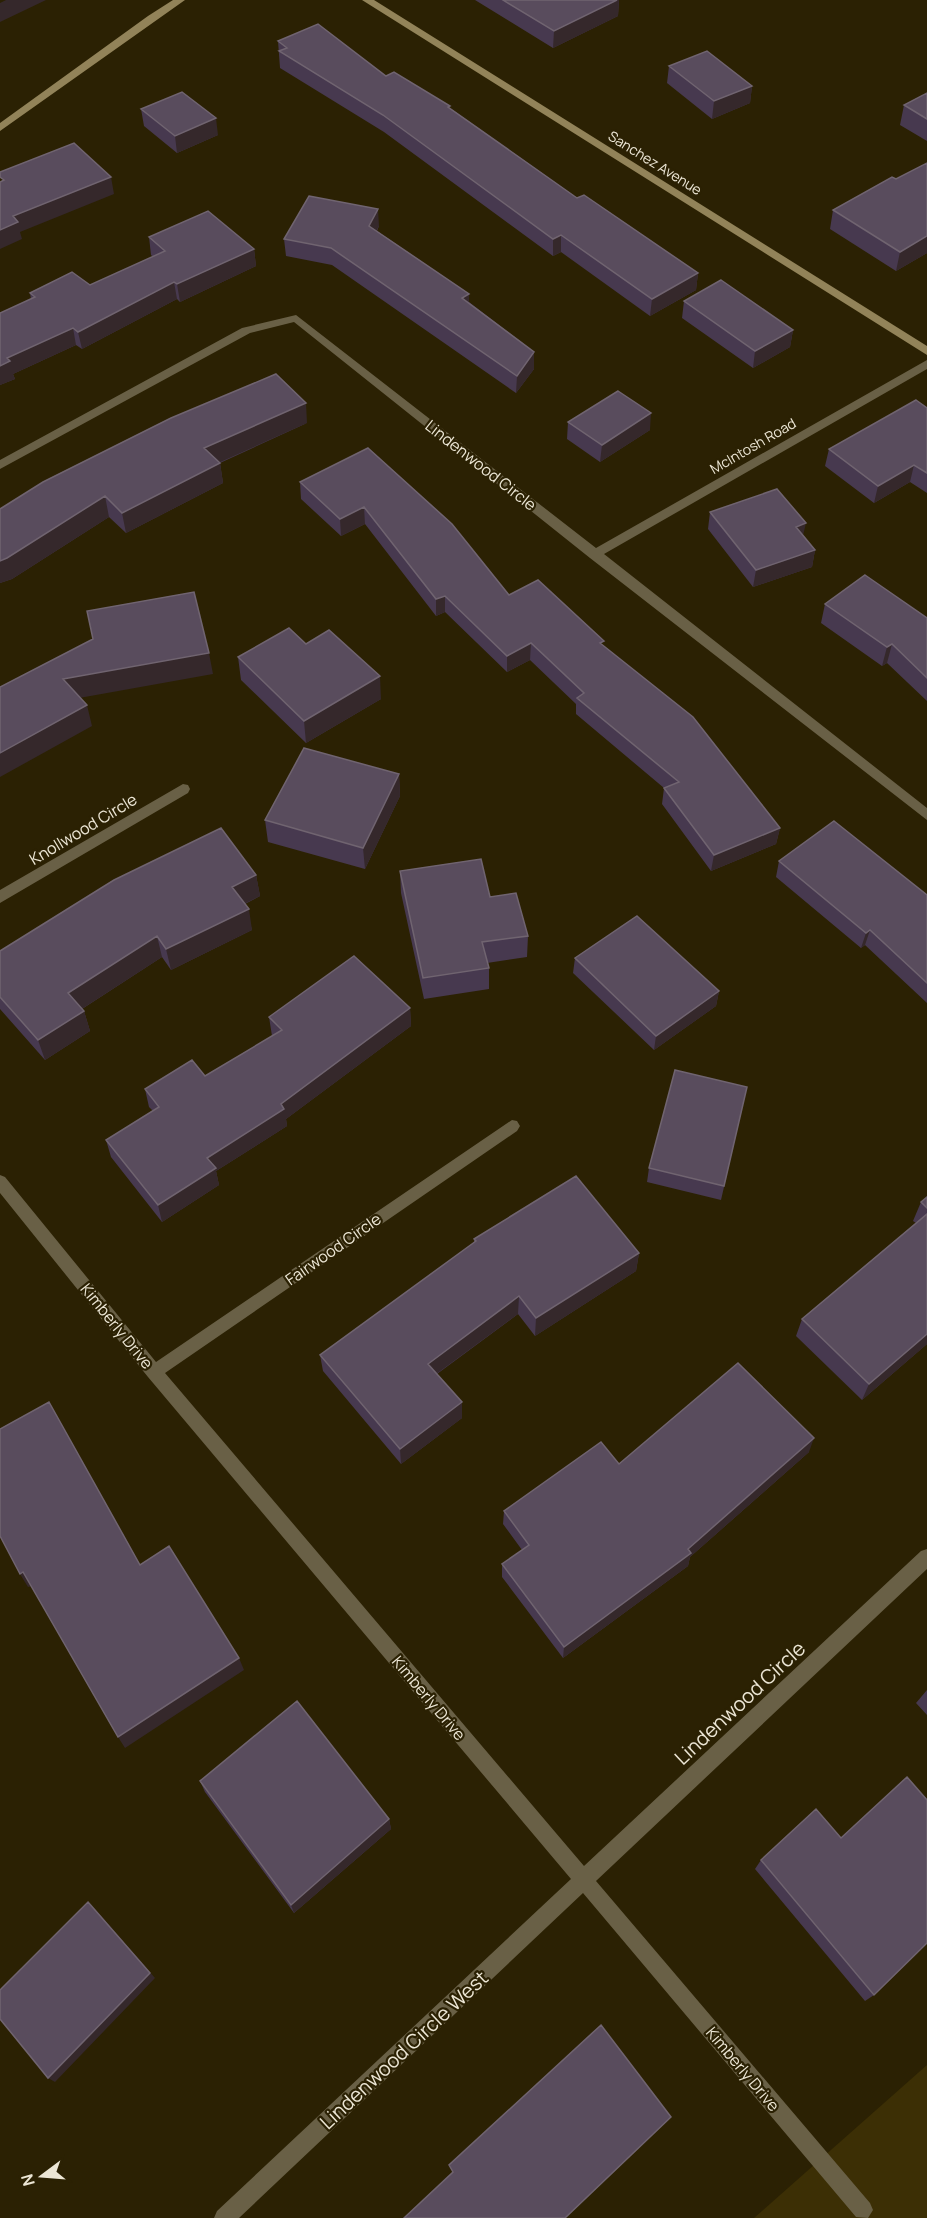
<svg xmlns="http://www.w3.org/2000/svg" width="927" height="2218" font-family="Manrope,sans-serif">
	<rect width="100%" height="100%" fill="#2b2103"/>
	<path fill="#3c2f05" d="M927,2065V2218H754Z"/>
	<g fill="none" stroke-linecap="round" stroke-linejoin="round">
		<path fill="#696046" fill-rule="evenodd" d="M296,315L596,548L927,360V369L604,554L927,808V820L590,558L294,322L250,333L0,469V460L242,328Z
			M183,784L188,785L190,789L188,793L0,903V890Z
			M512,1120L517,1121L520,1126L517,1131L165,1373L584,1866L921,1551L927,1549V1569L596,1881L870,2203L873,2210L868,2218L856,2217L583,1893L239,2218H214L217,2211L571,1879L148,1377L0,1193V1175L5,1177L156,1362Z"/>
		<path fill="#928359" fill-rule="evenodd" d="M173,0H185L0,131V123L148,16Z
			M362,0H374L927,346V355Z"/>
	</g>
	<path fill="#47394f" d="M475,0H619L618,16L553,48Z
		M278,41L386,76L450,108L577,198L698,273L696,290L650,316L561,252L553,256L384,132L280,68Z
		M669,66L752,86L750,103L712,119L667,83Z
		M927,93V141L900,125L904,105Z
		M141,109L218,135L177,153L144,126Z
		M927,163V253L896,271L830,229L833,210L896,179Z
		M379,226L377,231L469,294V302L534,352V369L516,393L332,265L286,256L284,239Z
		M149,237L254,249L256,266L180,302L177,299L82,349L76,345L13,374L15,379L0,385V313L31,299L30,293L90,285L153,257L151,255Z
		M684,301L793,330L790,347L753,368L682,318Z
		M927,408V493L910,482L874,503L825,466L829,449Z
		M568,422L650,430L600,462L567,439Z
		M307,423L220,463L223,483L126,533L109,517L12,579L0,583V509Z
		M368,448L509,595L604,647L780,828L776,844L711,871L662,804L664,788L576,714V704L530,660L507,672L445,612L436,616L365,524L341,536L301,499L300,482Z
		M710,512L803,535L815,550L812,567L753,587L708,529Z
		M825,604L927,618V701L887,663L882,666L821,623Z
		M306,644L381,699L306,743L241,680L238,657Z
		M399,774L400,796L365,869L268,842L265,820Z
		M779,861L927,895V1003L865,945L861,948L776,877Z
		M400,871L490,897L528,936L527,957L487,963L489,968V989L424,999L401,893Z
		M256,875L260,896L245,904L252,930L171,970L162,957L82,1009L84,1011L90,1031L45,1060L0,1009V951Z
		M575,958L719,991L716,1006L654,1050L573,973Z
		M410,1008L411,1026L286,1119L287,1126L216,1171L219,1185L162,1222L111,1157L106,1140L153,1111L149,1107L145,1089L205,1076L272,1036L269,1017Z
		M747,1087L721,1200L647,1182L649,1168Z
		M927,1197V1344L862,1400L796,1336L802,1319L916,1223L913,1221L921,1202Z
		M474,1239L639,1253L636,1271L535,1336L518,1314L437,1374L462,1418L401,1464L323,1371L320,1355L474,1243Z
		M809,1452L690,1557L688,1566L563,1658L502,1577V1564L522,1550L503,1524L504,1511L619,1464Z
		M927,1690V1715L916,1703Z
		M200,1781L389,1819L391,1829L294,1913L205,1792Z
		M761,1860L874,1995L865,2001L755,1869Z"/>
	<path fill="#35282b" d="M6,0H46L0,22V3Z
		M617,0H619L618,16L553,48L554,31Z
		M752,86L750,103L712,119L714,101Z
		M216,118L218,135L177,153L175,136Z
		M111,177L114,194L20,232L22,239L0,249V230L13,216Z
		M378,209L379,226L370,243L369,226Z
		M561,235V252L553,256V239Z
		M927,236V253L896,271L900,252Z
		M254,249L256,266L180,302L177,284Z
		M698,273L696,290L650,316L652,299Z
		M174,282L177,299L82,349L78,332Z
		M469,294V311L462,298Z
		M73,328L76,345L13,374L15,379L0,385V366L7,358Z
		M793,330L790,347L753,368L755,351Z
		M534,352V369L516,393L517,376Z
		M306,403L307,423L207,468L204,448Z
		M651,413L650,430L600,462L602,445Z
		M220,463L223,483L126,533L122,513Z
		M914,465L910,482L874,503L878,486Z
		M105,496L109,517L12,579L0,583V561Z
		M364,507L365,524L341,536L340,519Z
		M806,523L802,540L796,527Z
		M815,550L812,567L753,587L756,570Z
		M445,596V612L436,616V599Z
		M531,643L530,660L507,672V656Z
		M892,644L887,663L882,666L887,647Z
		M209,653L213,674L68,700L63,679Z
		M380,676L381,699L306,743L304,721Z
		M87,705L92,726L0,777V753Z
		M399,774L400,796L365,869L363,848Z
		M780,828L776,844L711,871L714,855Z
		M256,875L260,896L236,908L232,887Z
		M249,909L252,930L171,970L166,949Z
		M870,930L865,945L861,948L866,933Z
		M157,936L162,957L74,1014L68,993Z
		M719,991L716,1006L654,1050L656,1036Z
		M410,1008L411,1026L286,1119L287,1126L216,1171L219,1185L162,1222L158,1205L207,1158Z
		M84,1011L90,1031L45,1060L38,1040Z
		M639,1253L636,1271L535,1336L536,1318Z
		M519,1296L518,1314L428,1380V1364Z
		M927,1334V1344L862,1400L869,1384Z
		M462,1402V1418L401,1464L400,1449Z
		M814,1438L809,1452L690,1557L688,1566L563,1658L564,1647L688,1549Z
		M23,1572L32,1586L28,1587L20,1574Z
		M239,1658L244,1670L125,1748L118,1737Z
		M389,1819L391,1829L294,1913L291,1905Z
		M94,1908L155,1978L55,2082L48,2078Z"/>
	<path fill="#594c5d" stroke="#706470" stroke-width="1.5" d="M503,0H617L554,31Z
		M318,24L386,76L394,72L450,106L448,107L577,198L584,195L698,273L652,299L561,235L553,239L383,115L279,51L287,48L278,41Z
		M707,51L752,86L714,101L669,66Z
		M182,92L216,118L175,136L141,109Z
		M927,93V119L904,105Z
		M74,143L111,177L13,216L18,222L0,230V182L4,180L0,177V172Z
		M927,163V236L900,252L833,210L892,177L896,179Z
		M309,196L378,209L369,226L469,294L462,298L534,352L517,376L331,248L284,239Z
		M208,211L254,249L177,284L174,282L78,332L73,328L7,358L10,361L0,366V313L35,297L30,293L72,272L90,285L165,251L149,237Z
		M721,280L793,330L755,351L684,301Z
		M276,374L306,403L204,448L220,463L122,513L105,496L7,558L0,561V509L43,482L171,418Z
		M618,391L651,413L602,445L568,422Z
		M916,400L927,408V473L914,465L878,486L829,449Z
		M368,448L452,524L509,595L538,580L604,641L600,643L693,717L780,828L714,855L664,788L679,782L577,698L584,693L531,643L507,656L445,596L436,599L364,507L340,519L300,482Z
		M777,489L806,523L796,527L815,550L756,570L710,512Z
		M865,575L927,618V678L892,644L887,647L825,604Z
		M194,592L209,653L63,679L87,705L0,753V687L93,639L87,611Z
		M289,628L306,644L329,630L380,676L304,721L238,657Z
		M304,748L399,774L363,848L265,820Z
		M834,821L927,895V983L870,930L866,933L779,861Z
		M221,828L256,875L232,887L249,909L166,949L157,936L68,993L84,1011L38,1040L0,997V951L114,880Z
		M481,859L490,897L516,893L528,936L482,942L489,968L423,978L400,871Z
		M637,916L719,991L656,1036L575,958Z
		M354,956L410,1008L281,1104L284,1109L207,1158L216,1168L158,1205L106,1140L159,1107L145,1089L192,1060L205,1076L282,1030L269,1017Z
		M675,1070L747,1087L724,1186L649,1168Z
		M576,1176L639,1253L536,1318L519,1296L428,1364L462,1402L400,1449L320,1355L476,1241L474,1239Z
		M927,1197V1208L921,1202Z
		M927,1214V1334L869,1384L802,1319Z
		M738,1363L814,1438L688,1549L691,1553L564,1647L502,1564L529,1545L504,1511L601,1442L619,1464Z
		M49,1402L140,1565L169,1546L239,1658L118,1737L23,1572L20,1574L0,1536V1429Z
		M297,1701L389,1819L291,1905L200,1781Z
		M907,1777L927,1800V1943L874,1995L761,1860L816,1809L841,1838Z
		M88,1902L150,1973L48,2078L0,2019V1990Z
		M601,2025L671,2117L565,2218H404L453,2172L449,2165Z"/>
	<g text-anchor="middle" stroke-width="4.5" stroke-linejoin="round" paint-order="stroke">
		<g font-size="14" fill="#ece6d5" stroke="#2b2103">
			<text transform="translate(655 163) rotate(32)" y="5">Sanchez Avenue</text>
			<text transform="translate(753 446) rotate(-30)" y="5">McIntosh Road</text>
		</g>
		<g font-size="16" fill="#ece6d5" stroke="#2b2103">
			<text transform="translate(481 465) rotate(38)" y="6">Lindenwood Circle</text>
			<text transform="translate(83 829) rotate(-31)" y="6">Knollwood Circle</text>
			<text transform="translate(333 1249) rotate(-35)" y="6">Fairwood Circle</text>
			<text transform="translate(117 1326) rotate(51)" y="6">Kimberly Drive</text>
			<text transform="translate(429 1698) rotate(50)" y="6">Kimberly Drive</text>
			<text transform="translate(743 2069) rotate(50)" y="6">Kimberly Drive</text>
		</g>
		<g font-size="20" fill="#ece6d5" stroke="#2b2103">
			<text transform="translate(740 1703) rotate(-43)" y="7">Lindenwood Circle</text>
			<text transform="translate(404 2050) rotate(-43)" y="7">Lindenwood Circle West</text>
		</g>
	</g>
	<g transform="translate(42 2176) rotate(254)" stroke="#2b2103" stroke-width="4.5" paint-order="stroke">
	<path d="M0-4.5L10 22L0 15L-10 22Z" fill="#ece6d5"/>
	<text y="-9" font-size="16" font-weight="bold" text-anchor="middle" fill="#ece6d5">N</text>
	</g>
</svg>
